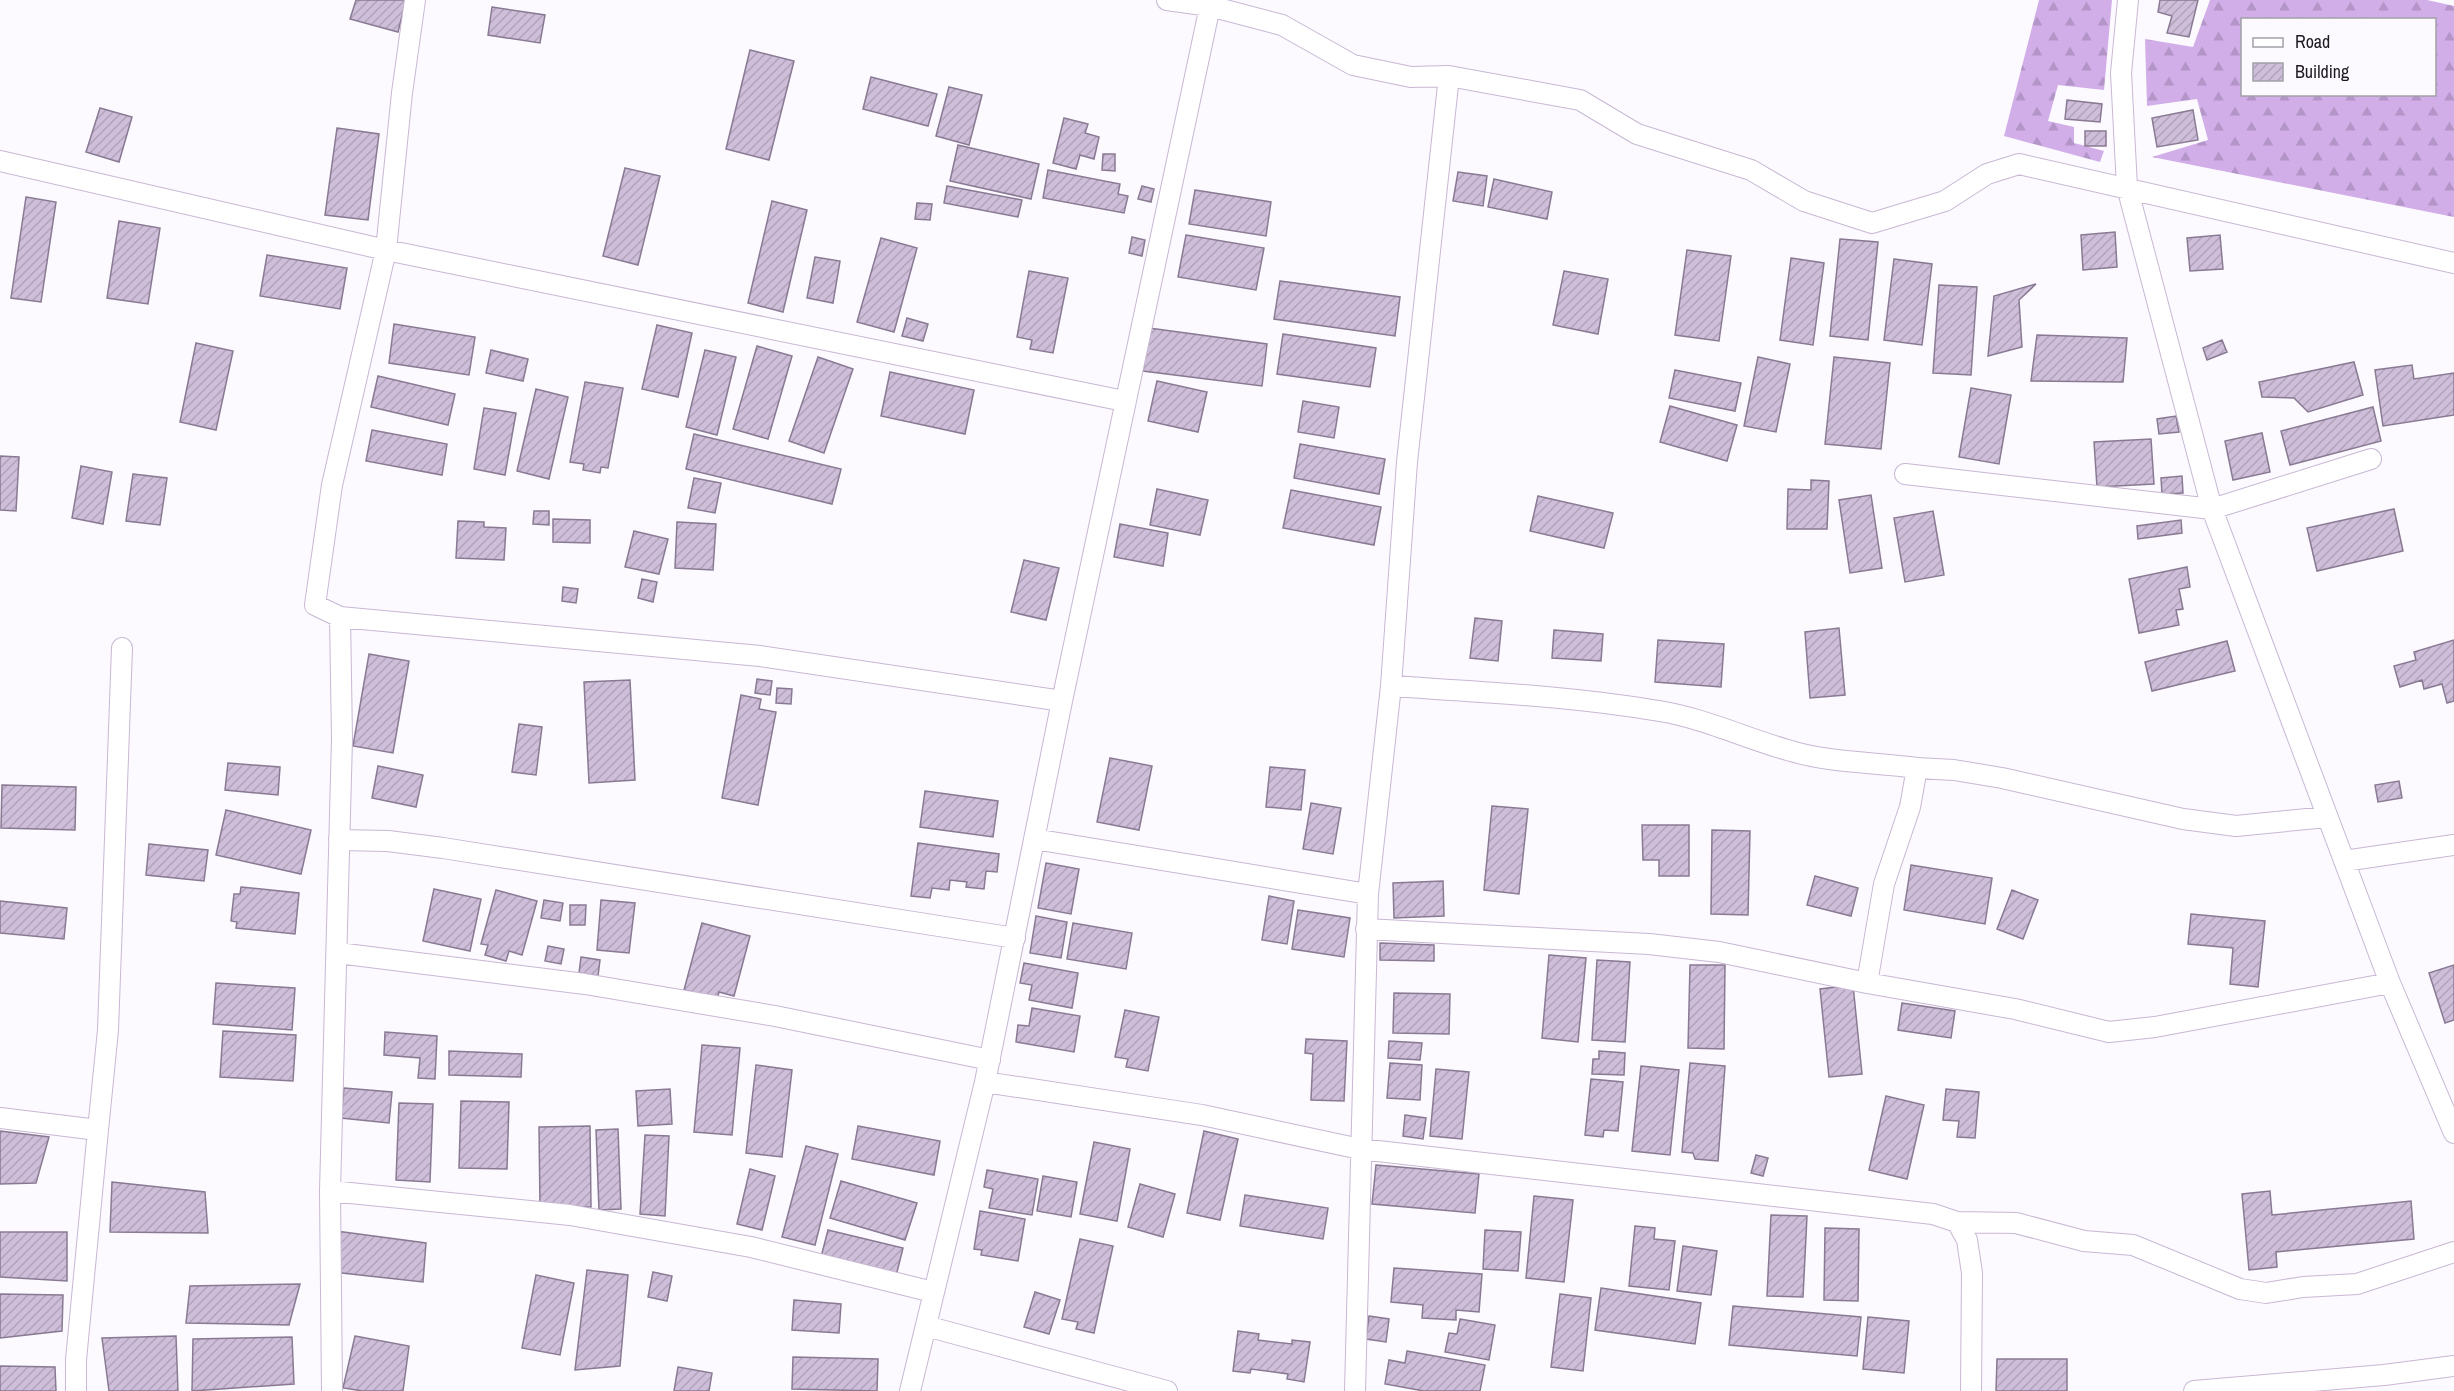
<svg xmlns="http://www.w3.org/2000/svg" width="2454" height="1391" font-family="'Archivo Narrow',sans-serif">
	<defs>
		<pattern id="forest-firs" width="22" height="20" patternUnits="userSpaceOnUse" patternTransform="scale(1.5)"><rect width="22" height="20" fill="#d2aee9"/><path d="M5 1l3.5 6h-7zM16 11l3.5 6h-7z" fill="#b495c8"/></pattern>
		<pattern id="building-hatch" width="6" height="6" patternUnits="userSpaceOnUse" patternTransform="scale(1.5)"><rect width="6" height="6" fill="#cebed9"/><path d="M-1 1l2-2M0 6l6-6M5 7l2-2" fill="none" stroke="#b0a3ba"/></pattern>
	</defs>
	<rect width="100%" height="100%" fill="#fcf9ff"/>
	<path fill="url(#forest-firs)" fill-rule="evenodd" d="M2039,0H2112L2104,90L2058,85L2048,121L2074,127V143L2104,151L2100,162L2004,136Z
		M2210,0H2427L2454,6V217L2152,157L2208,140L2197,99L2147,106L2145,39L2193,47ZM2242,20H2434V94H2242Z"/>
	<path fill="url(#building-hatch)" stroke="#897a93" stroke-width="1.5" d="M356,0H406L398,32L350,19Z
		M2160,0H2198L2189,37L2167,33L2172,16L2158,12Z
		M492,7L545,15L540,43L488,35Z
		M750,50L794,61L769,160L726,149Z
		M871,77L937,94L928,126L863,109Z
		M949,87L982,95L969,145L936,136Z
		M2067,100L2102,104L2100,122L2065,119Z
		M100,108L132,117L119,162L86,152Z
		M2193,110L2198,140L2157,147L2152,118Z
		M1064,118L1088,124L1085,133L1099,137L1094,159L1080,155L1076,169L1053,163Z
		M337,128L379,134L368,220L325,215Z
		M2085,131H2106V146H2085Z
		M958,145L1039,164L1031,199L950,181Z
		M1103,154H1115V171L1102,170Z
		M625,168L660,176L638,265L603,256Z
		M1048,170L1120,184L1118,194L1128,196L1124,213L1043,198Z
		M1458,172L1487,176L1483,206L1453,201Z
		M1494,179L1552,192L1547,219L1488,207Z
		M947,186L1022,200L1018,217L944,203Z
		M1142,186L1154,189L1151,202L1138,199Z
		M1195,190L1271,202L1266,236L1189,224Z
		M26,197L56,202L41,302L11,298Z
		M772,201L807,210L783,312L748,303Z
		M917,203L932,204L930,220L915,219Z
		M119,221L160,228L148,304L107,298Z
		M2115,232L2117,267L2083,270L2081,235Z
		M1186,235L1264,248L1256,290L1178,277Z
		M2220,235L2223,269L2190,271L2187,238Z
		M1132,237L1145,240L1142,256L1129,253Z
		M881,238L917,248L894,332L857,322Z
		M1840,239L1878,242L1868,340L1830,336Z
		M1687,250L1731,256L1719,341L1675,335Z
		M267,255L347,268L340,309L260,296Z
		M815,257L840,261L833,303L807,298Z
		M1791,258L1824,263L1813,345L1780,340Z
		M1894,259L1932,264L1922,345L1884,340Z
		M1029,271L1068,278L1053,353L1030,349L1032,340L1017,337Z
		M1564,271L1608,279L1598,334L1553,325Z
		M1280,281L1400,297L1395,336L1274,319Z
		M2036,284L2019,300L2022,347L1988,356L1994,296Z
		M1939,285L1977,287L1971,375L1933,373Z
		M907,318L928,324L923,341L902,336Z
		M394,324L475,337L469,375L389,363Z
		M657,325L692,333L678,397L642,389Z
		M1149,328L1267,344L1262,386L1143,371Z
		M1283,334L1376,348L1370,387L1277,374Z
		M2037,335L2127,338L2123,382L2031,381Z
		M2222,340L2227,352L2207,360L2203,348Z
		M196,343L233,351L216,430L180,422Z
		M757,346L792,356L768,439L733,429Z
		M491,350L528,359L523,381L486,373Z
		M705,350L736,357L717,435L686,427Z
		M818,357L853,369L824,453L789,441Z
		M1758,357L1790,364L1776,432L1744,426Z
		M1834,357L1890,363L1881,449L1825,444Z
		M2354,362L2363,395L2308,412L2294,398L2262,397L2259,382Z
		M2412,365L2414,379L2454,373V415L2383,426L2375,370Z
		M1675,370L1741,383L1735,411L1669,398Z
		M890,372L974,390L965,434L881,416Z
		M378,376L455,394L448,425L371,407Z
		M1157,381L1207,392L1198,432L1148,421Z
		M585,382L623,388L608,468L601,467L600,473L583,470L584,464L570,462Z
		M1971,388L2011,395L1999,464L1959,457Z
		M536,389L568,397L549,479L517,471Z
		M1303,401L1339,407L1334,438L1298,432Z
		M1670,406L1737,425L1727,461L1660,442Z
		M2373,407L2381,441L2290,465L2281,431Z
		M484,408L516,413L505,475L474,469Z
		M2176,416L2179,432L2159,434L2157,419Z
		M372,430L447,444L442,475L366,461Z
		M2262,433L2270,472L2233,480L2225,441Z
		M694,434L841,469L832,504L686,469Z
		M2151,439L2154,484L2097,487L2094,442Z
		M1300,444L1385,459L1379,494L1294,478Z
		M0,456L19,457L16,511L0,510Z
		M81,466L112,472L103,524L72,518Z
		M133,474L167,478L160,525L126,521Z
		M2182,476L2183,493L2162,494L2161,478Z
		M694,478L721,483L715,513L688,508Z
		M1811,480L1829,481L1827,529H1787L1788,489L1811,490Z
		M1157,489L1208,500L1200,535L1150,525Z
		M1291,490L1381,507L1374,545L1283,528Z
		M1871,495L1882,568L1850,573L1839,500Z
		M1538,496L1613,513L1604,548L1530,531Z
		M2394,509L2403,551L2317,571L2307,528Z
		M534,511H549V525L533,524Z
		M1933,511L1944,575L1905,582L1894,518Z
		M553,519L590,520V543L553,542Z
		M2181,520L2182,533L2138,539L2137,526Z
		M458,521L484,522V527L506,528L504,560L456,558Z
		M677,522L716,524L713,570L675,568Z
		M1120,524L1168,533L1163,566L1114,557Z
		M634,531L668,539L659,574L625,567Z
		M1024,560L1059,568L1046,620L1011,612Z
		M2187,567L2190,587L2179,589L2183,609L2176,610L2179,625L2139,633L2129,579Z
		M642,579L657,582L653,602L638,598Z
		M563,587L578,589L576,603L562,601Z
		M1475,618L1502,621L1498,661L1470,658Z
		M1839,628L1845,695L1810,698L1805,632Z
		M1554,630L1603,634L1601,661L1552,658Z
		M1658,640L1724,644L1721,687L1655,682Z
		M2454,640V701L2447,703L2442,684L2424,689L2422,680L2400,687L2394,666L2416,660L2414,652Z
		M2227,641L2235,671L2152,691L2145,662Z
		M369,654L409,661L393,753L353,746Z
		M757,679L772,681L770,695L755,693Z
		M630,680L635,780L589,783L584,682Z
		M777,688L792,689L791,704L776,703Z
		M741,695L761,699L759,709L776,712L758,805L722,798Z
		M519,724L542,727L536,775L512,772Z
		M1110,758L1152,766L1139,830L1097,822Z
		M228,763L280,767L278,795L225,790Z
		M378,766L423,775L416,807L372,798Z
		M1270,767L1305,770L1301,810L1266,807Z
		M2399,781L2402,798L2378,802L2375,785Z
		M2,785L76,787L75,830L1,828Z
		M925,791L998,801L993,837L920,827Z
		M1311,803L1341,808L1333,854L1303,849Z
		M1492,806L1528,809L1519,894L1484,890Z
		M226,810L311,830L301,874L216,855Z
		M1642,825H1689V876H1659V860H1643Z
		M1712,830L1750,831L1748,915L1711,914Z
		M918,843L999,854L997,872L986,871L984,889L966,887L967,882L950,880L949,890L932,888L930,898L911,896Z
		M149,844L208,850L204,881L146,875Z
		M1046,863L1079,869L1071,914L1038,908Z
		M1911,865L1992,878L1985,924L1904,910Z
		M1815,876L1858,888L1851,916L1807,905Z
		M1443,881L1444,916L1394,918L1393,883Z
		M241,887L299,893L295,934L236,928L237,922L231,921L234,894H240Z
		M434,889L481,899L470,951L423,941Z
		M496,890L537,901L522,955L509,951L506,961L485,955L488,945L481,944Z
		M2012,890L2038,900L2023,939L1997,929Z
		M1269,896L1294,901L1287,944L1262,940Z
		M544,900L563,903L560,921L541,918Z
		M601,900L635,903L629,953L597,950Z
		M0,901L67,908L64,939L0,933Z
		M570,905H586L585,925H570Z
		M1298,910L1350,918L1344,957L1292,949Z
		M2191,914L2265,921L2258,987L2230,984L2233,948L2188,944Z
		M1036,916L1067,922L1061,958L1030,953Z
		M702,923L750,936L734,996L719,992L716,1003L700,994L684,990Z
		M1073,923L1132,933L1126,969L1067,959Z
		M1380,943L1434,945V961L1380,960Z
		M548,946L564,949L561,964L545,961Z
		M1549,955L1586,958L1578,1042L1542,1038Z
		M581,957L600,960L598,976L579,973Z
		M1597,960L1630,962L1625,1042L1592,1040Z
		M1024,963L1078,973L1072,1008L1029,1000L1032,985L1020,983Z
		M1690,965H1725L1724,1049L1688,1048Z
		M2454,965V1020L2445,1023L2429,973Z
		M216,983L295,988L292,1030L213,1024Z
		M1853,985L1862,1074L1829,1077L1820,989Z
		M1394,993L1450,994L1449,1034L1393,1033Z
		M1902,1003L1955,1011L1951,1038L1898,1030Z
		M1032,1008L1080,1016L1074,1052L1016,1042L1018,1025L1029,1026Z
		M1125,1010L1159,1017L1148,1071L1126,1067L1128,1059L1115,1057Z
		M223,1031L296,1035L293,1081L220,1077Z
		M385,1032L437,1036L435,1079L418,1078L420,1058L384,1055Z
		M1306,1039L1347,1041L1344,1101L1311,1100L1313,1054L1305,1053Z
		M1389,1041L1422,1043L1420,1060L1388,1058Z
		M702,1045L740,1048L732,1135L694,1132Z
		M449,1051L522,1054L521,1077L449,1075Z
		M1599,1051L1625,1053L1624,1075L1592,1074L1593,1059H1599Z
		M1390,1063L1422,1065L1420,1100L1387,1098Z
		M1690,1063L1725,1066L1718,1161L1695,1159L1693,1153L1682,1152Z
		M756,1065L792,1070L782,1157L746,1153Z
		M1641,1066L1679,1070L1670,1155L1632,1151Z
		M1436,1069L1469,1072L1462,1139L1430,1136Z
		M1591,1079L1623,1082L1618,1131L1604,1130L1603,1137L1585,1135Z
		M344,1088L392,1092L389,1123L341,1118Z
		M670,1089L672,1124L638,1126L636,1091Z
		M1946,1089L1979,1092L1975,1138L1957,1137L1959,1121L1943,1120Z
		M1886,1096L1924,1105L1907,1179L1869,1170Z
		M461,1101L509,1102L507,1169L459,1168Z
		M399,1103L433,1104L430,1182L396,1180Z
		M1405,1115L1426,1118L1423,1139L1403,1136Z
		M590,1126L591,1207H540L539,1127Z
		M858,1126L940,1141L934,1175L852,1159Z
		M618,1129L621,1209L599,1210L596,1130Z
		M0,1131L49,1137L36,1183L0,1184Z
		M1204,1131L1238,1139L1220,1220L1187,1213Z
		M645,1135L669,1136L665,1216L640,1214Z
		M1094,1142L1130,1149L1117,1221L1080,1214Z
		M806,1146L838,1154L815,1245L782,1237Z
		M1756,1155L1768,1158L1763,1176L1751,1173Z
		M1376,1165L1479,1174L1475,1213L1372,1204Z
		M750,1169L775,1176L762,1230L737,1224Z
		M987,1170L1038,1179L1032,1215L989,1208L993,1189L984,1187Z
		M1043,1176L1077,1182L1071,1217L1037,1211Z
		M841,1181L917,1203L905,1240L830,1218Z
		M112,1182L205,1192L208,1233L110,1232Z
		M1140,1184L1175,1194L1163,1237L1128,1227Z
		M2270,1191L2272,1215L2411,1201L2414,1239L2276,1252L2277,1267L2249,1270L2242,1194Z
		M1245,1195L1328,1208L1323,1239L1240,1226Z
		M1534,1196L1573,1200L1564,1282L1526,1278Z
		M980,1211L1025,1219L1018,1261L981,1255L982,1250L974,1249Z
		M1771,1215L1807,1216L1803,1297L1767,1296Z
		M1635,1226L1655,1228L1654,1239L1675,1241L1669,1290L1629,1286Z
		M1825,1228L1859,1229L1858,1301L1824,1300Z
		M828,1230L903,1248L895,1280L820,1261Z
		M1485,1230L1521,1232L1518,1271L1483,1269Z
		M336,1231L426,1243L423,1282L333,1272Z
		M0,1232H67V1281L0,1277Z
		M1080,1239L1113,1246L1094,1333L1076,1329L1078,1322L1062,1319Z
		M1683,1246L1717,1251L1711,1295L1677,1291Z
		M1394,1268L1482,1274L1479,1312L1456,1310V1320L1422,1318L1423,1305L1391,1302Z
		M587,1270L628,1275L620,1366L575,1370Z
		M653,1272L672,1276L667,1301L648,1297Z
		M536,1275L574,1283L560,1355L522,1348Z
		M300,1284L289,1325L186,1323L190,1286Z
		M1601,1288L1701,1303L1695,1344L1595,1330Z
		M1035,1292L1060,1300L1049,1334L1024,1327Z
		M0,1294L63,1295L62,1331L0,1338Z
		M1560,1294L1591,1298L1583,1371L1551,1367Z
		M794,1300L841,1304L839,1333L792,1330Z
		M1733,1306L1861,1317L1857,1356L1729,1345Z
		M1369,1316L1389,1319L1386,1342L1366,1339Z
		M1868,1317L1909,1321L1904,1373L1863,1369Z
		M1460,1319L1495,1325L1489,1360L1445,1352L1449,1333L1457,1334Z
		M1238,1331L1259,1334L1258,1340L1292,1344V1340L1310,1342L1304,1382L1287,1379L1288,1374L1251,1369L1250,1373L1233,1371Z
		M176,1336L178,1391H109L102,1338Z
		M355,1336L409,1346L403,1391H363L343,1388Z
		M292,1337L294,1384L192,1391L193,1339Z
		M1407,1351L1485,1365L1480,1391H1424L1385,1384L1389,1360L1405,1363Z
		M793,1357L878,1359L877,1391L792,1389Z
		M1997,1359H2067V1391H1996Z
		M0,1366L55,1367L56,1391H0Z
		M678,1367L712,1373L709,1391H674Z"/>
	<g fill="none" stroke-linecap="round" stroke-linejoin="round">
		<defs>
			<path id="minor" d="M415,0L402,93L386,250L332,485L315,605L340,617L760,656L1062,701L985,1082L910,1391
				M1167,0L1210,6L1211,0
				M2128,0L2121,73L2127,187L2212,509L2390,983L2454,1133
				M1449,76L1580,100L1637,134L1751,170L1804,201L1872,223L1945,201L1987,174L2019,164L2454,263
				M0,161L386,250L1124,401
				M1905,474L2212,509L2371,459
				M1391,686C1481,692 1571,696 1659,711C1704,718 1747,739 1791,751C1831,763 1875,762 1917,768
				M1062,701L1210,6L1282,25L1353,65L1411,77L1449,76L1407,462L1391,686L1368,894L1355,1391
				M1034,839L1368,894
				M339,840L388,841L443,848L1015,938
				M2344,861L2454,845
				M1366,929L1649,944L1719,952L1867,983L1884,884L1910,807L1917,768L1954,770L2002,778L2183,819L2236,826L2327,817
				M338,953L585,984L775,1016L990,1060
				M1867,983L2015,1009L2109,1032L2155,1027L2390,983
				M985,1082L1202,1115L1360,1149L1933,1214L1957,1222L1967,1240L1972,1273L1971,1391
				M0,1118L98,1130L76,1360V1391
				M98,1130L108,1030L122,648
				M330,1191L570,1215L751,1247L933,1292
				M1957,1222L2016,1223L2084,1241L2133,1245L2240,1289L2266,1293L2303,1287L2357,1284L2454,1252
				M926,1326L1167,1391
				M332,1391L330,1191L342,739L340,617
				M2194,1391L2384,1375L2454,1366"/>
		</defs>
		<use href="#minor" stroke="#c8b8d3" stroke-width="22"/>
		<use href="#minor" stroke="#fff" stroke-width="20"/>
	</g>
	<rect x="2241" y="18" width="195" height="78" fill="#fcf9ff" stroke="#a39fa7" stroke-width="1.5"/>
	<rect x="2253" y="38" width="30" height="9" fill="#ffffff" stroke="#a39fa7" stroke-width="1.5"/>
	<text x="2295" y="48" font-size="18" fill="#1e1822">Road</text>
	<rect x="2253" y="63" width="30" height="18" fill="url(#building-hatch)" stroke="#a39fa7" stroke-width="1.5"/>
	<text x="2295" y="78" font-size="18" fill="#1e1822">Building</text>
</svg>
